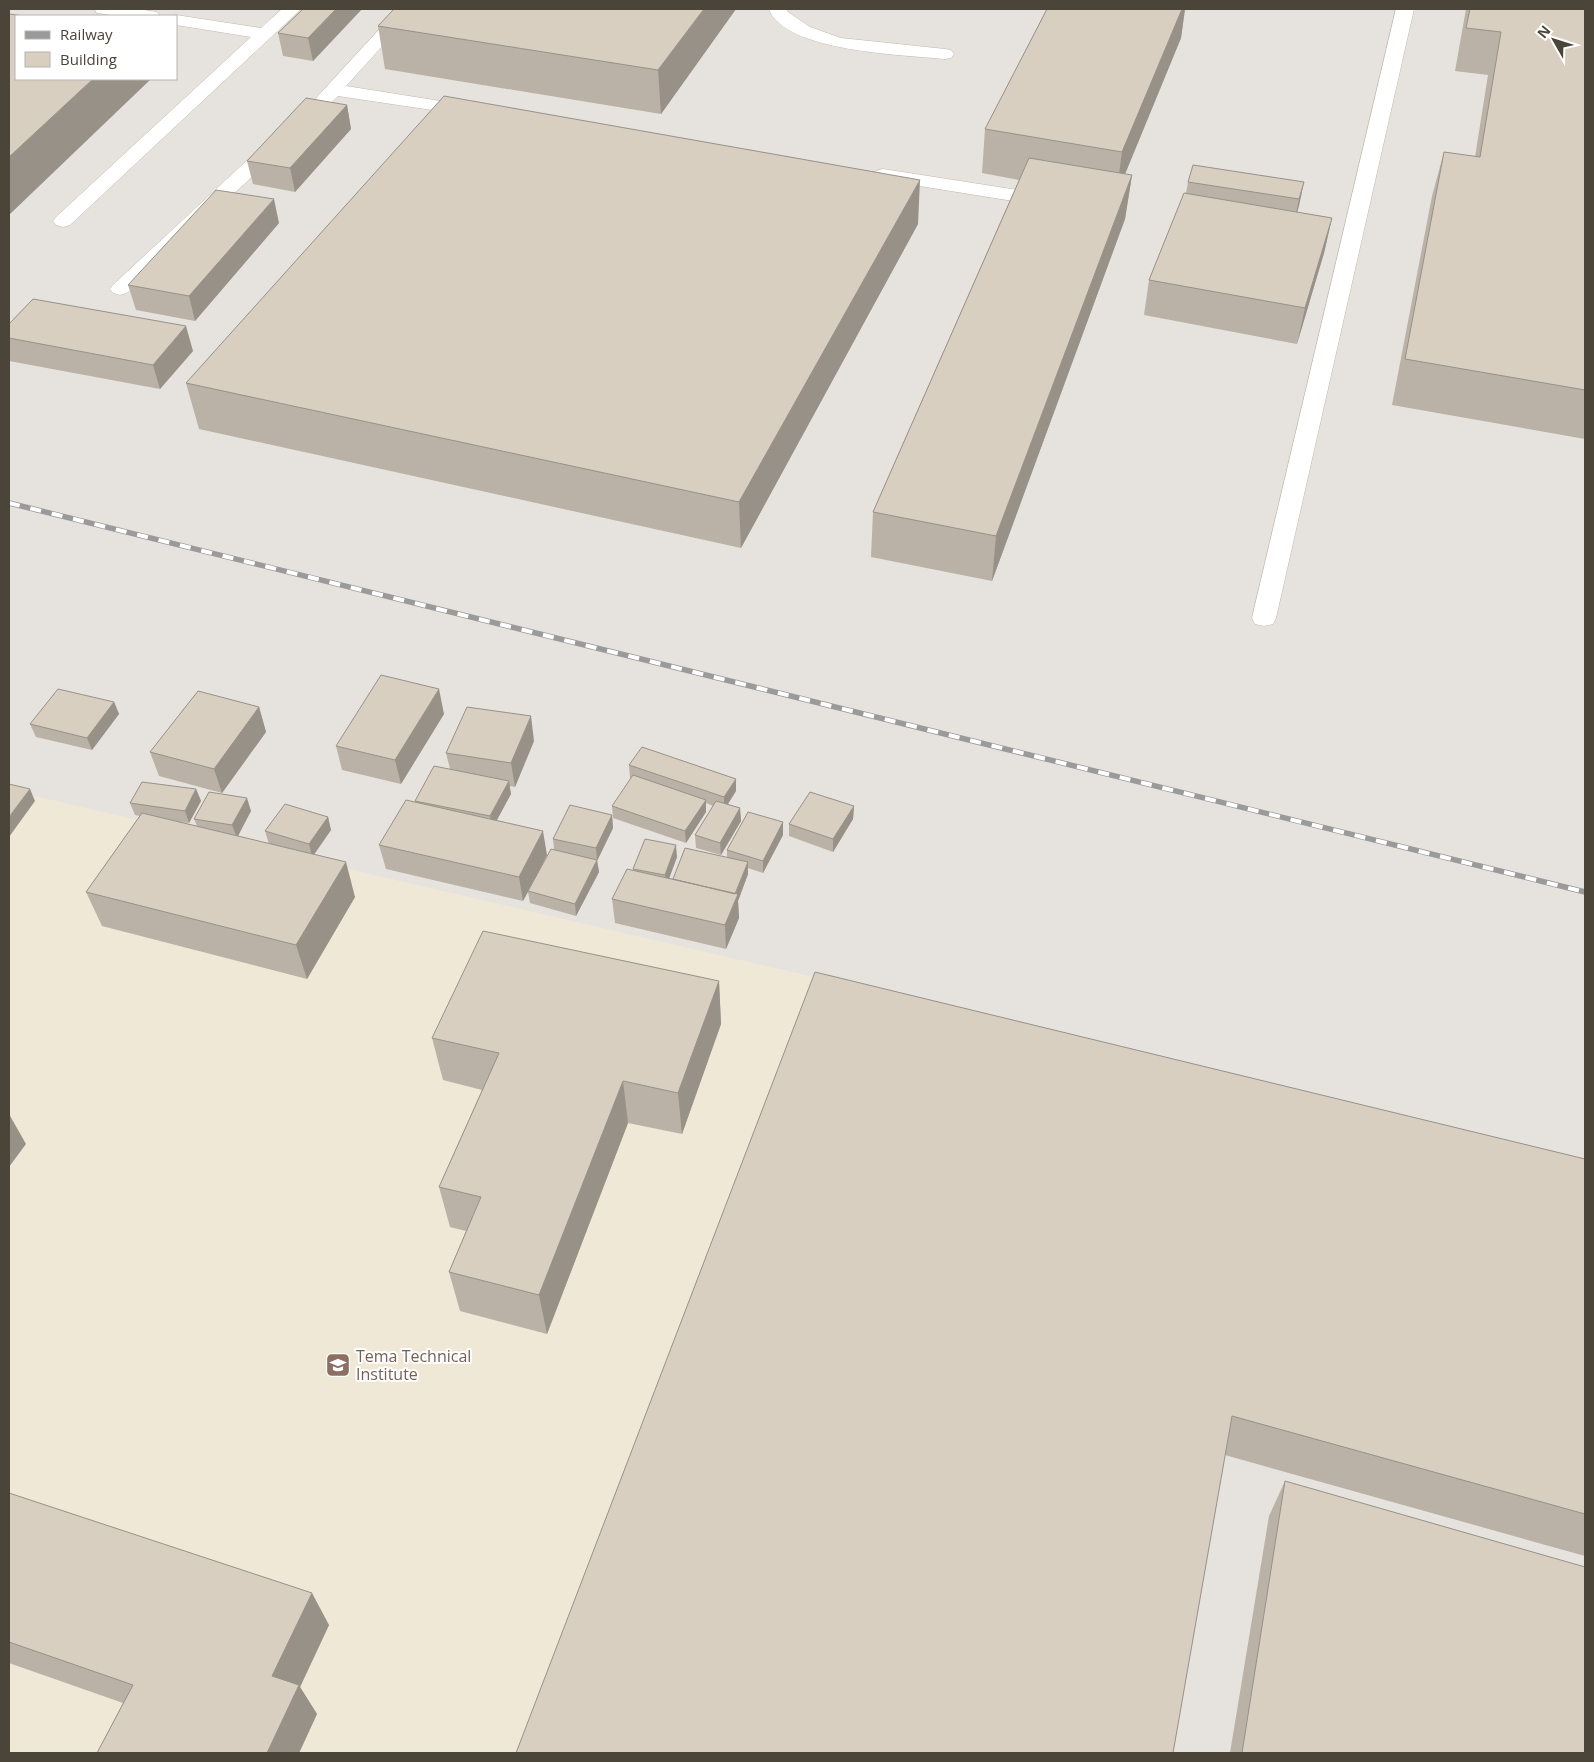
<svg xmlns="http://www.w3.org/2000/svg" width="1594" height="1762" font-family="'Open Sans',sans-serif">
	<rect width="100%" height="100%" fill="#f6f3ec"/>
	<path fill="#e6e2dd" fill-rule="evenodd" d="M9,9H1585V1753H9ZM16,16H176V79H16Z"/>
	<path fill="#efe8d6" d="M9,790L814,977L522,1753H9Z"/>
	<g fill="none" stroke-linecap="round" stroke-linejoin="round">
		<defs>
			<path id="service" d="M94,9H137L157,12L160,16H118L97,13Z
				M282,9H301L70,225L63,227L56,225L53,221L56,217L251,37L176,25V16H170L176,15L261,28Z
				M398,9H416L346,86L472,106L478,107L481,111L478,115L472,116L338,96C331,103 328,106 318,104L315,100L318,96Z
				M769,9H786L788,12L810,27L841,38L945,49L951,50L954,54L951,58L945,59C906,55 784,52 769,9Z
				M1396,9H1414L1276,618L1273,624L1264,626L1255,624L1252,618Z
				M276,138L283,140L285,144L283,148L127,293L120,295L113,293L110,289L113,285L269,140Z
				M883,169L1050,195L1057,197L1060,201L1057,205L1050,207L876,179L873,175L876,171Z"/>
		</defs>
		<use href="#service" stroke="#c2bbae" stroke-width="1"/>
		<use href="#service" fill="#fff" fill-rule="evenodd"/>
		<defs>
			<path id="rail" d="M9,503L1585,892"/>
		</defs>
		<use href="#rail" stroke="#9a9a9a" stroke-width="5.5"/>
		<use href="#rail" stroke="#fff" stroke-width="4" stroke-dasharray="11" stroke-linecap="butt"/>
	</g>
	<path fill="#bab2a6" d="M303,9H362L313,61L283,56L278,33Z
		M736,9L661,114L385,69L378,26Z
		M1047,9H1185L1181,38L1125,174L1132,175L1125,219L992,581L871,557L873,512L1019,180L982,173L985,129Z
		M1466,9H1585V439L1392,405L1432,196L1444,152L1475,157L1488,75L1455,71Z
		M347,105L351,129L295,192L253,184L247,161Z
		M1188,182H1304L1297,212L1332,218L1324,253L1297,344L1144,315L1149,280L1186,193Z
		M279,223L195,321L136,310L128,285Z
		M918,224L741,548L199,429L186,383Z
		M9,324L193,351L160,389L9,361Z
		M114,702L119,714L92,750L36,737L30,724Z
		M259,707L266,732L222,793L159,776L150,752Z
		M444,714L401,784L342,770L336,746Z
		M534,741L515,787L509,786L511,794L497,820L547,855L535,878L554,849L553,839L612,815L613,828L597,861L599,872L576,916L530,903L528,892L523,901L386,869L379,845L415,802V801L450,769L446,753Z
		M629,765L736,779V791L728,804L740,808L741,821L721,855L696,848L695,835L713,806L706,803V812L686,843L613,818L612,806L632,778H630Z
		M196,789L201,801L189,823L178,822L197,826L194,819L251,811L237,836L269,844L265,831L328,817L331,830L314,855L355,897L307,979L102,926L86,892L140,816L135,815L130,803Z
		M854,806L853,819L833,852L789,836V824Z
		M783,822V835L763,873L748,868V874L738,901L739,918L726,949L615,923L612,899L633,870V869L677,857L669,878L673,879L727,857V850Z
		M719,981L721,1024L682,1134L628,1123L547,1334L460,1311L449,1272L466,1231L450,1227L439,1187L482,1090L443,1080L432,1038Z
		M1585,1159V1556L1225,1455L516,1753Z
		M1285,1481L1585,1753H1230L1269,1516Z
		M9,1493L329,1625L300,1687L317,1714L299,1753H97L123,1703L9,1663Z"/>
	<path fill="#979187" d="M336,9H362L313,61L308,38Z
		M704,9H736L661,114L658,70Z
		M1182,9H1185L1181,38L1116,196L1122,152Z
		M93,79H151L9,215V157Z
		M347,105L351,129L295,192L290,168Z
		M1132,175L1125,219L992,581L996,536Z
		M920,180L918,224L741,548L739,502Z
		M1304,182L1299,206L1294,223L1299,199Z
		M274,199L279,223L195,321L189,296Z
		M1332,218L1324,253L1297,344L1305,308Z
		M186,326L193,351L160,389L153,365Z
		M439,689L444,714L401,784L395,760Z
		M114,702L119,714L92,750L87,738Z
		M259,707L266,732L222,793L214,769Z
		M531,716L534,741L515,787L511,763Z
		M736,779V791L724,810V797Z
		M509,781L511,794L492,829L490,816Z
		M30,789L35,801L9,837V817Z
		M196,789L201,801L189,823L185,811Z
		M247,798L251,811L237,838L232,825Z
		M706,800V812L686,843L685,831Z
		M854,806L853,819L833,852V839Z
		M740,808L741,821L721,855L720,843Z
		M612,815L613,828L597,861L596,848Z
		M328,817L331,830L312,857L309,844Z
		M783,822V835L763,873V861Z
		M543,831L547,855L523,901L519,877Z
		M676,845L677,857L666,887L665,875Z
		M597,860L599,872L576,916L575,904Z
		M346,862L355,897L307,979L296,945Z
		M748,862V874L738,901L739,918L726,949L725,925L735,895Z
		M719,981L721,1024L682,1134L678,1093Z
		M623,1081L628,1123L547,1334L539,1295Z
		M9,1114L26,1144L9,1167Z
		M312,1593L329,1625L300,1687L317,1714L299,1753H267L272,1676Z"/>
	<path fill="#d8cfc1" stroke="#979187" d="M303,9H336L308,38L278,33Z
		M394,9H704L658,70L378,26Z
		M1047,9H1182L1122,152L985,129Z
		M1470,9H1585V390L1405,359L1444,152L1480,157L1501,32L1466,28Z
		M9,14L24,16H16V79H93L9,157Z
		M444,96L920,180L739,502L186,383Z
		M306,98L347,105L290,168L247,161Z
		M1029,158L1132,175L996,536L873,512Z
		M1193,165L1304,182L1299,199L1188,182Z
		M216,190L274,199L189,296L128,285Z
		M1184,193L1332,218L1305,308L1149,280Z
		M33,299L186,326L153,365L9,338V324Z
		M381,675L439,689L395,760L336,746Z
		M58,689L114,702L87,738L30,724Z
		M198,691L259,707L214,769L150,752Z
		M467,707L531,716L511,763L446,753Z
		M642,747L736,779L724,797L629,765Z
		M434,766L509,781L490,816L415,801Z
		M633,775L706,800L685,831L612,806Z
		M142,782L196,789L185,811L130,803Z
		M9,784L30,789L9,817Z
		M209,792L247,798L232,825L194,819Z
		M810,792L854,806L833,839L789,824Z
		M406,800L543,831L519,877L379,845Z
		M716,801L740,808L720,843L695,835Z
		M285,804L328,817L309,844L265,831Z
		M570,805L612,815L596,848L553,839Z
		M748,812L783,822L763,861L727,850Z
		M142,813L346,862L296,945L86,892Z
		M645,839L676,845L665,875L633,869Z
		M685,848L748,862L735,894L673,879Z
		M551,849L597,860L575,904L528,891Z
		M627,869L738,894L725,925L612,899Z
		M483,931L719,981L678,1093L623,1081L539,1295L449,1272L481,1197L439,1187L499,1053L432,1038Z
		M815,972L1585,1159V1514L1232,1416L1173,1753H516Z
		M1285,1481L1585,1567V1753H1242Z
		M9,1493L312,1593L272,1676L299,1685L267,1753H97L133,1685L9,1642Z"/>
	<defs>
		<symbol id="school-square" viewBox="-11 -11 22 22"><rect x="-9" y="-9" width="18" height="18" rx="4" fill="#8d6e63" stroke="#fff"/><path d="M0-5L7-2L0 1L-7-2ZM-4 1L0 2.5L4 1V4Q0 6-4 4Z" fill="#fff"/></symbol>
	</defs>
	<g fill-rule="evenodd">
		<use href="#school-square" x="324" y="1351" width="28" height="28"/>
	</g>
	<g text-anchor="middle" stroke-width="4" stroke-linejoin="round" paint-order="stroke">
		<g font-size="16" fill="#785e54" stroke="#fff" text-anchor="start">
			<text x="356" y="1362">Tema Technical<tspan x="356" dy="18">Institute</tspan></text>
		</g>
	</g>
	<rect width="1594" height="1762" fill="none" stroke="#4b4439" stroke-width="20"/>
	<rect x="15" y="15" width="162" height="65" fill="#ffffff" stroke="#b7b4b0"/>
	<rect x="25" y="31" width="25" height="8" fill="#9a9a9a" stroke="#b7b4b0"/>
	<text x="60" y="40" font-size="15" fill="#4b4439">Railway</text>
	<rect x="25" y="52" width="25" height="15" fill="#d8cfc1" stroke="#b7b4b0"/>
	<text x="60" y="65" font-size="15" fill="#4b4439">Building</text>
	<g transform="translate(1554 40) rotate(309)" stroke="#ffffff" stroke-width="4" paint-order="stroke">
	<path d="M0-4L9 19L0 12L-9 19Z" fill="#4b4439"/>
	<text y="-8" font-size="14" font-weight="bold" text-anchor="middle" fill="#4b4439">N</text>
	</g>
</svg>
